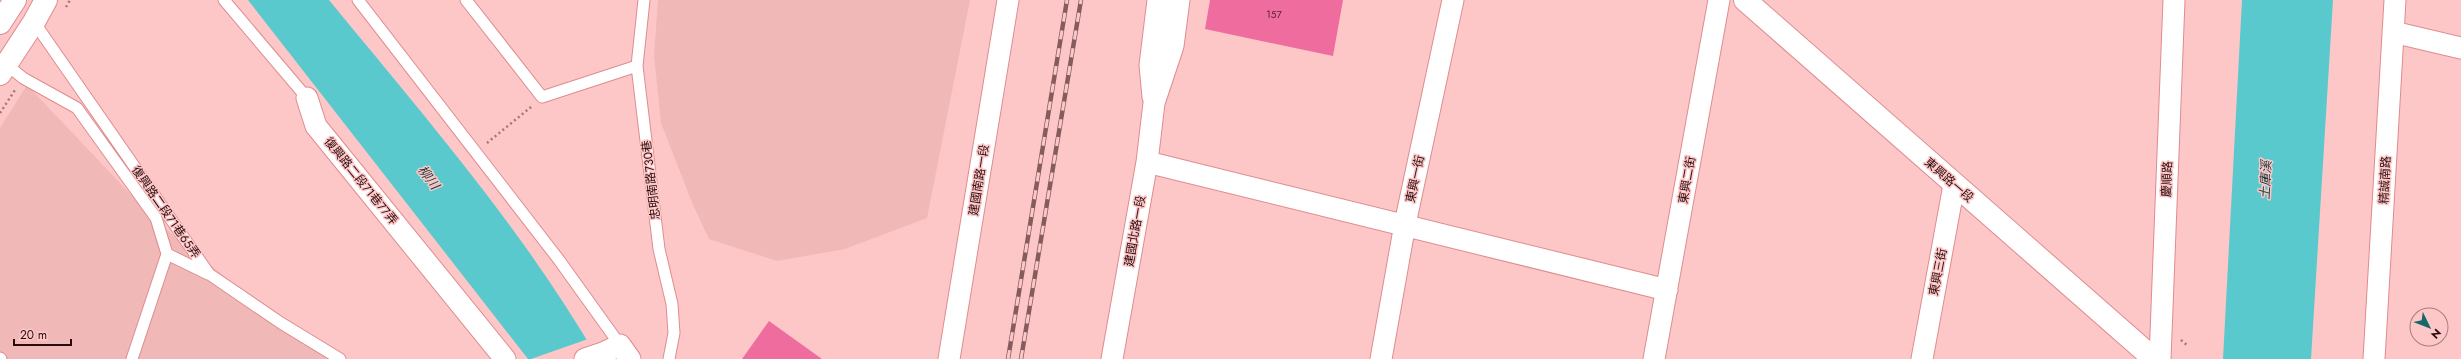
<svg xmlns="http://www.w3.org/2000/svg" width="2461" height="359" font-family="Jost,'Noto Sans TC',sans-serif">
	<rect width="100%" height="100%" fill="#fdc7c7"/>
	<path fill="#f1b8b8" d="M658,0H970L927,218L845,249L777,261L709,239L693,205L661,123L654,55Z
		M27,85L156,221L297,335L342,359H0V128Z"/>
	<path fill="#5ac9cd" d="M248,0H329C424,116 523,229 598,359H528Z
		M2242,0H2333L2311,359H2223Z"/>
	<path fill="#fdc7c7" d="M588,339L600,359H531Z"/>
	<path fill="#ef6d9e" d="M1210,0H1343L1333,56L1205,29Z
		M769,321L822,359H742Z"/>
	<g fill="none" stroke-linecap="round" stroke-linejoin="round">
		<defs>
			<path id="lane" d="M224,0L307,98
				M358,0L559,260L620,345
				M466,0L542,97L637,66
				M644,0L637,66L659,249L672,304L674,333L669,359
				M34,22L209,274L281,323L340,359
				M6,64L23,78L77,108L156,218L167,254L132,359
				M167,254L208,274
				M0,358L1,359"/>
			<path id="street" d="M2393,32L2461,48
				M1153,97L1150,65L1158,0
				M307,98L316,126L505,359
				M1147,162L1667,290
				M585,359L603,353L620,345L630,359
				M949,359L1008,0
				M1112,359L1147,162L1154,103L1173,46L1179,0
				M1381,359L1405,224L1453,0
				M1654,359L1719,0
				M1922,359L1954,185
				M2160,359L2174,0
				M2374,359L2395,0"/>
			<path id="secondary" d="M1745,0L2154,359
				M0,23L15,0
				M0,74L34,22L46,0"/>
		</defs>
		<use href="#lane" stroke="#df8c8e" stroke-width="13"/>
		<use href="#street" stroke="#df8c8e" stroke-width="23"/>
		<use href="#secondary" stroke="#df8c8e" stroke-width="24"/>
		<path stroke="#a37778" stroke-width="2.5" stroke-dasharray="2 3" stroke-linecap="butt" d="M66,7L70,0
			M0,113L15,90
			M487,143L531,107
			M2181,340L2188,346"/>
		<use href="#lane" stroke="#fff" stroke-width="11"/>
		<use href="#street" stroke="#fff" stroke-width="21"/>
		<use href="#secondary" stroke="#fff" stroke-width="22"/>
		<defs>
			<path id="rail" d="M1008,359L1067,0
				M1021,359L1081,0"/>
		</defs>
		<use href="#rail" stroke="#855c5d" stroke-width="4.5"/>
		<use href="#rail" stroke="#fdc7c7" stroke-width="3" stroke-dasharray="9" stroke-linecap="butt"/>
	</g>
	<g text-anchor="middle" stroke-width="3" stroke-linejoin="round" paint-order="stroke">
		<g font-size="10" fill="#5b2431">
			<text x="1274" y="18">157</text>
		</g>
		<g font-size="12" fill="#2a0b0d" stroke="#fdc7c7">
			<text transform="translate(1415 179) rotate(-78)" y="4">東興一街</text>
			<text transform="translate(2167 179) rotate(-88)" y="4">慶順路</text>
			<text transform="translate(651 180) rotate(-97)" y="4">忠明南路730巷</text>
			<text transform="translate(979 180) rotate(-81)" y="4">建國南路一段</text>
			<text transform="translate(1687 180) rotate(-80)" y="4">東興二街</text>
			<text transform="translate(1949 180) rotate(41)" y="4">東興路一段</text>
			<text transform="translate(2385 180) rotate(-87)" y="4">精誠南路</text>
			<text transform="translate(361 181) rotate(51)" y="4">復興路二段71巷77弄</text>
			<text transform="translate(166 212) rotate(55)" y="4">復興路二段71巷65弄</text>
			<text transform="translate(1135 231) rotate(-80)" y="4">建國北路一段</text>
			<text transform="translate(1938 272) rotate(-79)" y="4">東興三街</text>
		</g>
		<g font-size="13" font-style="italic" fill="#193b3c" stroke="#fdc7c7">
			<text transform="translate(429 177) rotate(53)" y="5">柳川</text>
			<text transform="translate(2265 180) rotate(-87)" y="5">土庫溪</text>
		</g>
	</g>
	<g transform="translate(2429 327) rotate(133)"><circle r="19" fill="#fdc7c7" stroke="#a97c7d"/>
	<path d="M0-3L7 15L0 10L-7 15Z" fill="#186769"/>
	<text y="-6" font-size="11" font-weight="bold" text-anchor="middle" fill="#2a0b0d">N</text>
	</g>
	<path d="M14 339v6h57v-6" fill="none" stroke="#2a0b0d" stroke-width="2"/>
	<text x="20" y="339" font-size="12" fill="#2a0b0d" stroke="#fdc7c7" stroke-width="3" paint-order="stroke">20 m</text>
</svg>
